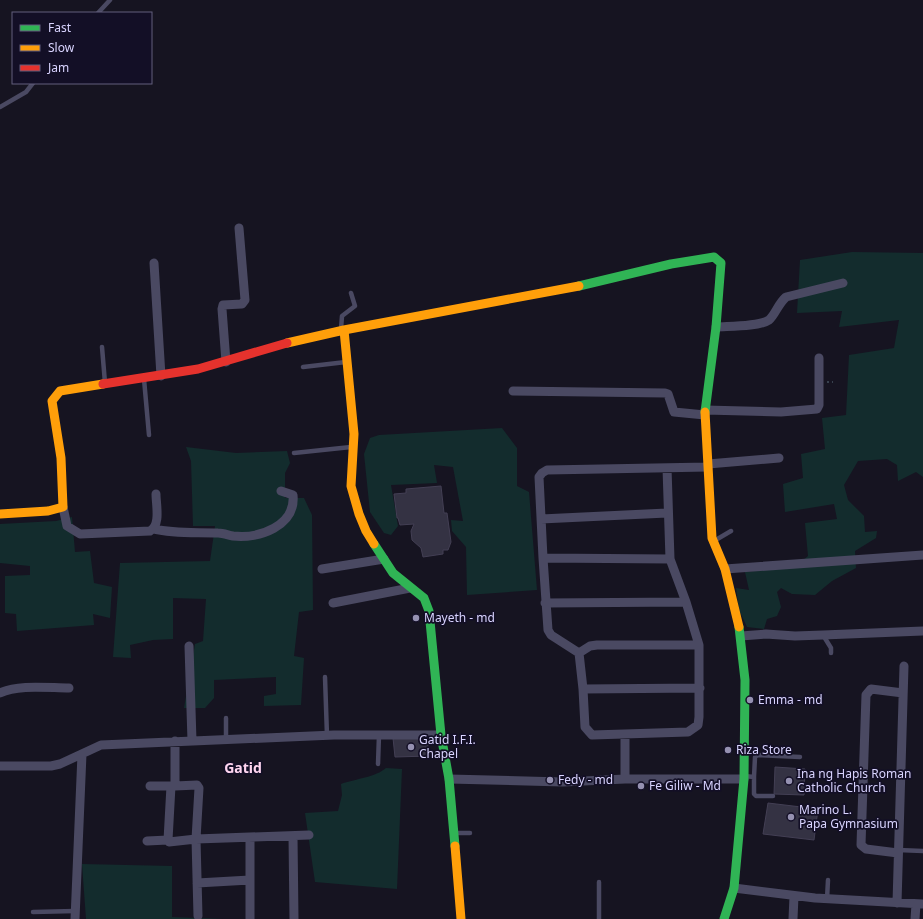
<svg xmlns="http://www.w3.org/2000/svg" width="923" height="919" font-family="'Noto Sans',sans-serif">
	<rect width="100%" height="100%" fill="#161421"/>
	<path fill="#132c2d" d="M852,252L923,253V477L916,472L898,481L897,465L887,459L858,461L844,485L848,500L864,516L865,532L877,531L876,538L855,551L856,568L832,581L815,595L792,594L781,588L777,592L781,607L777,616L767,619L764,629L747,627L739,610L736,588L749,590L745,572L795,567L808,556L805,523L837,519L834,504L785,512L783,484L803,478L801,454L825,449L822,418L846,415L849,355L894,348L899,320L839,327L842,311L797,313L800,260Z
		M502,428L517,448V486L529,492L537,590L467,595L466,547L452,531L451,520L463,521L453,467L434,465L437,483L391,485L398,526L391,535L384,533L370,512L364,454L370,438L379,435Z
		M186,447L236,453L287,451L290,463L285,473V498H304L312,515L313,610L299,612L294,656L304,658L301,705L264,706V696L276,694V677L214,680V698L205,708H184L195,644L203,641L206,599L173,598V639L153,640L130,645L131,658L113,657L120,563L210,561L215,526H193L191,461Z
		M72,517L75,552L90,551L94,583L112,587L110,618L93,614L94,625L17,631L16,614L5,613V576L30,575V566L0,563V524L56,521Z
		M386,768L402,769L397,889L315,882L305,813L338,811L342,795L341,784C355,779 376,777 386,768Z
		M82,864L172,866V917L223,919H86Z"/>
	<path fill="#343243" stroke="#433f54" d="M441,486L444,513H447L451,542L448,550H443V554L423,557L421,548L412,540L411,531L414,524L400,525L398,518H397L394,494L406,493V489Z
		M427,737L429,756L395,757L393,738Z
		M775,767L805,769L804,795L774,794Z
		M768,803L818,809L814,840L763,834Z"/>
	<g fill="none" stroke-linecap="round" stroke-linejoin="round">
		<path stroke="#44505f" stroke-width="1.5" stroke-dasharray="2 3" stroke-linecap="butt" d="M827,382H833"/>
		<path stroke="#4a4962" stroke-width="4.5" d="M98,13L110,0
			M0,107L26,92L33,83
			M341,329L342,316L355,306L351,293
			M102,347L105,383
			M303,367L346,362
			M144,379L149,435
			M294,453L351,447
			M714,541L731,531
			M823,635L831,648V653
			M325,677L327,736
			M226,718V740
			M378,764L379,735
			M744,776L754,777V794L756,796H773
			M754,777L755,757L758,755L800,757
			M455,833H470
			M898,850L923,851
			M599,882V919
			M827,899L828,880
			M33,912L75,911"/>
		<path stroke="#4a4962" stroke-width="9" d="M154,263L161,376
			M716,327C728,326 759,327 769,320C775,315 778,304 786,297L843,283
			M226,362L222,309L223,305L242,304L245,300L239,228
			M513,391L665,393L668,394L674,412L705,415
			M705,410L781,412L817,409L819,405V358
			M708,464L779,458
			M667,468L670,559L686,602L699,645V717L698,725L688,732L592,735L585,727L583,689L579,653L551,635L548,630L543,558L539,477L542,473L547,470L708,467
			M63,507L67,526L80,534L150,531C161,525 156,505 156,494
			M541,519L667,513
			M154,529C175,534 196,532 218,533C223,533 228,535 233,536C259,539 296,526 293,495L281,491
			M543,558L670,559
			M322,569L384,559
			M725,569L923,555
			M333,603L410,588
			M545,603L686,602
			M741,636L766,634L795,636L823,635L923,631
			M189,646L192,741
			M579,653L590,646L597,645H699
			M583,689L700,688
			M0,693C18,684 49,688 69,688
			M175,741V786L197,785L199,788L196,839L198,916
			M0,766H51L60,764L101,745L334,735H441
			M449,779L563,782L625,779H744
			M625,779V735
			M150,786H175
			M171,786L168,840L169,842L196,839L309,835
			M293,836L294,919
			M250,837V919
			M147,841L168,840
			M898,853L866,849L861,845L866,695L871,689L903,693
			M197,883L250,880
			M734,888L815,898L923,904
			M897,903L904,666
			M75,919L82,754
			M793,919L794,896
			M915,919L916,904"/>
		<path stroke="#30b455" stroke-width="9" d="M579,286L671,264L714,257L721,263L716,327L705,412
			M374,544L393,573L424,598L429,611L441,735L449,779L455,846
			M724,919L734,888L744,779L745,680L739,627"/>
		<path stroke="#ff9f0a" stroke-width="9" d="M344,330L354,434L351,486L359,514L366,531L374,544
			M287,343L344,330L579,286
			M705,412L712,538L725,569L739,627
			M0,514L48,511L63,507L61,458L52,401L60,391L103,384
			M455,846L461,919"/>
		<path stroke="#e5322d" stroke-width="9" d="M103,384L198,369L287,343"/>
	</g>
	<g fill="#9591b1" stroke="#130f26" stroke-width="1.5">
		<circle cx="416" cy="618" r="4"/>
		<circle cx="750" cy="700" r="4"/>
		<circle cx="411" cy="747" r="4"/>
		<circle cx="728" cy="750" r="4"/>
		<circle cx="550" cy="780" r="4"/>
		<circle cx="789" cy="781" r="4"/>
		<circle cx="641" cy="786" r="4"/>
		<circle cx="791" cy="817" r="4"/>
	</g>
	<g text-anchor="middle" stroke-width="3.5" stroke-linejoin="round" paint-order="stroke">
		<g font-size="12" fill="#d9d4ff" stroke="#130f26" text-anchor="start">
			<text x="424" y="622">Mayeth - md</text>
			<text x="758" y="704">Emma - md</text>
			<text x="419" y="744">Gatid I.F.I.<tspan x="419" dy="14">Chapel</tspan></text>
			<text x="736" y="754">Riza Store</text>
			<text x="797" y="778">Ina ng Hapis Roman<tspan x="797" dy="14">Catholic Church</tspan></text>
			<text x="558" y="784">Fedy - md</text>
			<text x="649" y="790">Fe Giliw - Md</text>
			<text x="799" y="814">Marino L.<tspan x="799" dy="14">Papa Gymnasium</tspan></text>
		</g>
		<g font-size="14" font-weight="bold" fill="#ffd6f0" stroke="#130f26">
			<text x="243" y="773">Gatid</text>
		</g>
	</g>
	<rect x="12" y="12" width="140" height="72" fill="#130f26" stroke="#625e7d"/>
	<rect x="20" y="25" width="20" height="6" fill="#30b455" stroke="#625e7d"/>
	<text x="48" y="32" font-size="12" fill="#d9d4ff">Fast</text>
	<rect x="20" y="45" width="20" height="6" fill="#ff9f0a" stroke="#625e7d"/>
	<text x="48" y="52" font-size="12" fill="#d9d4ff">Slow</text>
	<rect x="20" y="65" width="20" height="6" fill="#e5322d" stroke="#625e7d"/>
	<text x="48" y="72" font-size="12" fill="#d9d4ff">Jam</text>
</svg>
